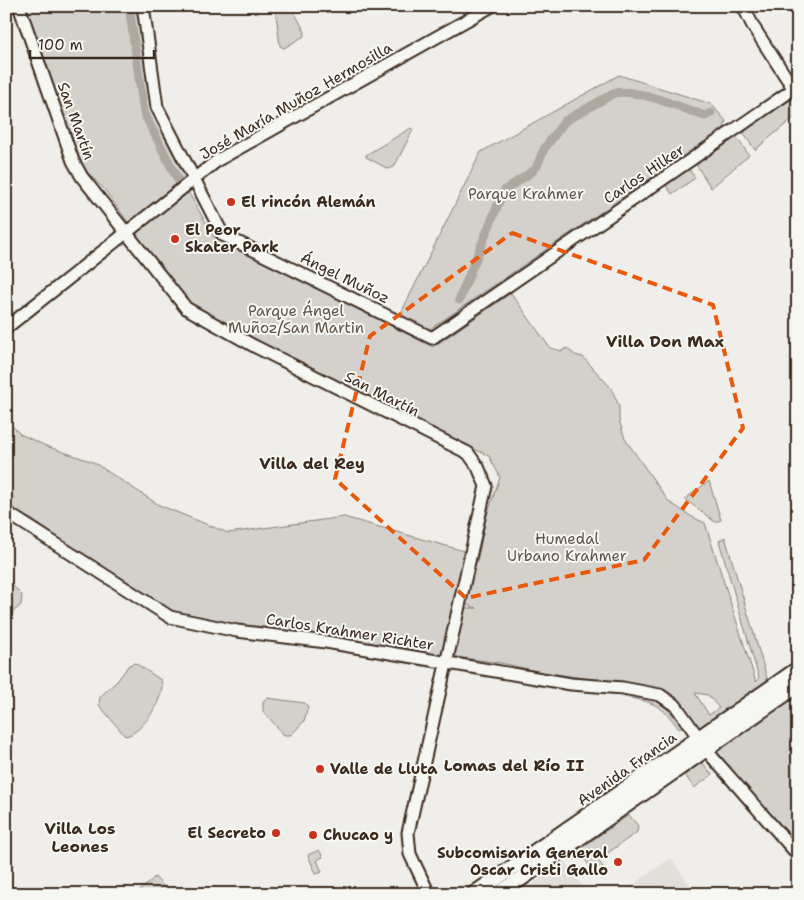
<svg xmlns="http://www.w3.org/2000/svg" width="804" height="900" font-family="'Shantell Sans',sans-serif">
	<rect width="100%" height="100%" fill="#efeeea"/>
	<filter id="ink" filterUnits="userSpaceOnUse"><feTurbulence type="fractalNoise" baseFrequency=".02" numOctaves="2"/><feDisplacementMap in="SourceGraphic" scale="10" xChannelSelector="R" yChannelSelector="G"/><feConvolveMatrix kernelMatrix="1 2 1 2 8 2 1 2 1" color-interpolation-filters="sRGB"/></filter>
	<g filter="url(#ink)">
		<path fill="#e2dfdb" d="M671,858L696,894H620Z
			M564,860L588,894H520Z"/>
		<path fill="#d4d1cc" stroke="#887e75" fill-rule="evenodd" d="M22,6H139L153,110L186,175L183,183L214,237L433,347L511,293L550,348L562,351L567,348L575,355L583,357L611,388L619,406V420L625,439L669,502L694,518L705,523L756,682L759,678L719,541L725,537L767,678L766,685L798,674V850L715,755L703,728L696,726L641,686L541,672L501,663L457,657L454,651L464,608H477L458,602L444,654L441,656L237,626L170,613L31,519L6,508V419L20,434L46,446L93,462L159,505L228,533L344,517L464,551L462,561L477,562L486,518L500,477L489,456L288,360L193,307L136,238L138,236L104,189L87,172L77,155ZM695,693L708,695L719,708L709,715Z
			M275,6H291L305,32L304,36L284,48L280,46Z
			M619,75L711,104L726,121L724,128L430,329L426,331L404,319L402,311L481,152Z
			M786,99H793L798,105V114L755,150L744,134L747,127Z
			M411,128L413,130L394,167L388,169L366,157V155Z
			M731,137L737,138L749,155L711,188L697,166L700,159Z
			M685,168L689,169L695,178L672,194L665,184Z
			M709,481L721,520L715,522L685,499Z
			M6,584H11L22,595L21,605L6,618Z
			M135,663L161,680C167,696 142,734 125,736L99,705L100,697L118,680L129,665Z
			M625,694C657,698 663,701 682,727L679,729C661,704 654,702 624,697Z
			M267,698L305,703L308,707L304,721L291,735H284L263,711V701Z
			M702,762L712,775L694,788L685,775Z
			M629,815L638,826L637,832L598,860L605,870L597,876L578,850Z
			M319,850L323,857L317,860L322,872L316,874L308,855Z
			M155,877L170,894H136Z"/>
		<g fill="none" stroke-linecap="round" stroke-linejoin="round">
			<path stroke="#afa8a1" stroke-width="9" d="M129,6L144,113L178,180
				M537,166L544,149L565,121L614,93C637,88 682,108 705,116L711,113
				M459,300L501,197L505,190L533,171"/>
			<defs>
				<path id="secondary" d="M19,6L73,161L82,177L186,308L254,346L468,453L478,467L486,486L408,833L410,854L429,894
					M143,6L157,107L223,235L432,338L798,86
					M743,6L754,28L797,94
					M6,328L218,160L492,6
					M6,512L170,617L237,631L326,642L571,684L623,688L660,695L676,706L713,758L798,855"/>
				<path id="primary" d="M474,894L798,669
					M499,894L798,685"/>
			</defs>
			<use href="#secondary" stroke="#3b2a1e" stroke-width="15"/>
			<use href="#primary" stroke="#3b2a1e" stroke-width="18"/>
			<use href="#secondary" stroke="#f6f6f2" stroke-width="11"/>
			<use href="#primary" stroke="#f6f6f2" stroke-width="14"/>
		</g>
	</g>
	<path fill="none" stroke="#e8590c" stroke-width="4" stroke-dasharray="10 6" stroke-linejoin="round" d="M512,233L713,305L743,428L644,560L466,598L335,479L370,336Z"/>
	<g fill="#c8321e" stroke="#f6f6f2" stroke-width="2">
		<circle cx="231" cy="202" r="5"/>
		<circle cx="175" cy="239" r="5"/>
		<circle cx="320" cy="769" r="5"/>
		<circle cx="276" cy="833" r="5"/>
		<circle cx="313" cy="835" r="5"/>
		<circle cx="618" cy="862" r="5"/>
	</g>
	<g text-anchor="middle" stroke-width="4" stroke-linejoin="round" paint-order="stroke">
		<g font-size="15" fill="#3b2a1e" stroke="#f6f6f2">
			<text transform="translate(296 101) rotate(-30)" y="5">José María Muñoz Hermosilla</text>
			<text transform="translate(76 121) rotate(70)" y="5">San Martín</text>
			<text transform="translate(644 174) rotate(-34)" y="5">Carlos Hilker</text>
			<text transform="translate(345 278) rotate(26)" y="5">Ángel Muñoz</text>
			<text transform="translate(382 394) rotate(27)" y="5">San Martín</text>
			<text transform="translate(350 632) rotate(9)" y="5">Carlos Krahmer Richter</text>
			<text transform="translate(627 769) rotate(-35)" y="5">Avenida Francia</text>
		</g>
		<g font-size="15" fill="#61544a" stroke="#f6f6f2">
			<text x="526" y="199">Parque Krahmer</text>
			<text x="296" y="316">Parque Ángel<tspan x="296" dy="17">Muñoz/San Martin</tspan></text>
			<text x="567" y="544">Humedal<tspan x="567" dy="17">Urbano Krahmer</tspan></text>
		</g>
		<g font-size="15" font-weight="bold" fill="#3b2a1e" stroke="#f6f6f2" text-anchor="start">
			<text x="241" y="207">El rincón Alemán</text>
			<text x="185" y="235">El Peor<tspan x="185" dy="17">Skater Park</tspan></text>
			<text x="330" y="774">Valle de Lluta</text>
			<text x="266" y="838" text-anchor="end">El Secreto</text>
			<text x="323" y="840">Chucao y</text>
			<text x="608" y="858" text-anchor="end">Subcomisaria General<tspan x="608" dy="17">Oscar Cristi Gallo</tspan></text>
		</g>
		<g font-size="16" font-weight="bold" fill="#3b2a1e" stroke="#f6f6f2">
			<text x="665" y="347">Villa Don Max</text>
			<text x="312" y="469">Villa del Rey</text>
			<text x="514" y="771">Lomas del Río II</text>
			<text x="80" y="834">Villa Los<tspan x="80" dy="18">Leones</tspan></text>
		</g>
	</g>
	<rect width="804" height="900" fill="none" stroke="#f6f6f2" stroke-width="25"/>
	<rect x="12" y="12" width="779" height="875" fill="none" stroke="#3b2a1e" stroke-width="2" filter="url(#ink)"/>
	<path d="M30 50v8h124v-8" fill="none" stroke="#3b2a1e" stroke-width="2.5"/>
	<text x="38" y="50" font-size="15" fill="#3b2a1e" stroke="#f6f6f2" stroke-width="4" paint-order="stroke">100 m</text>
</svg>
